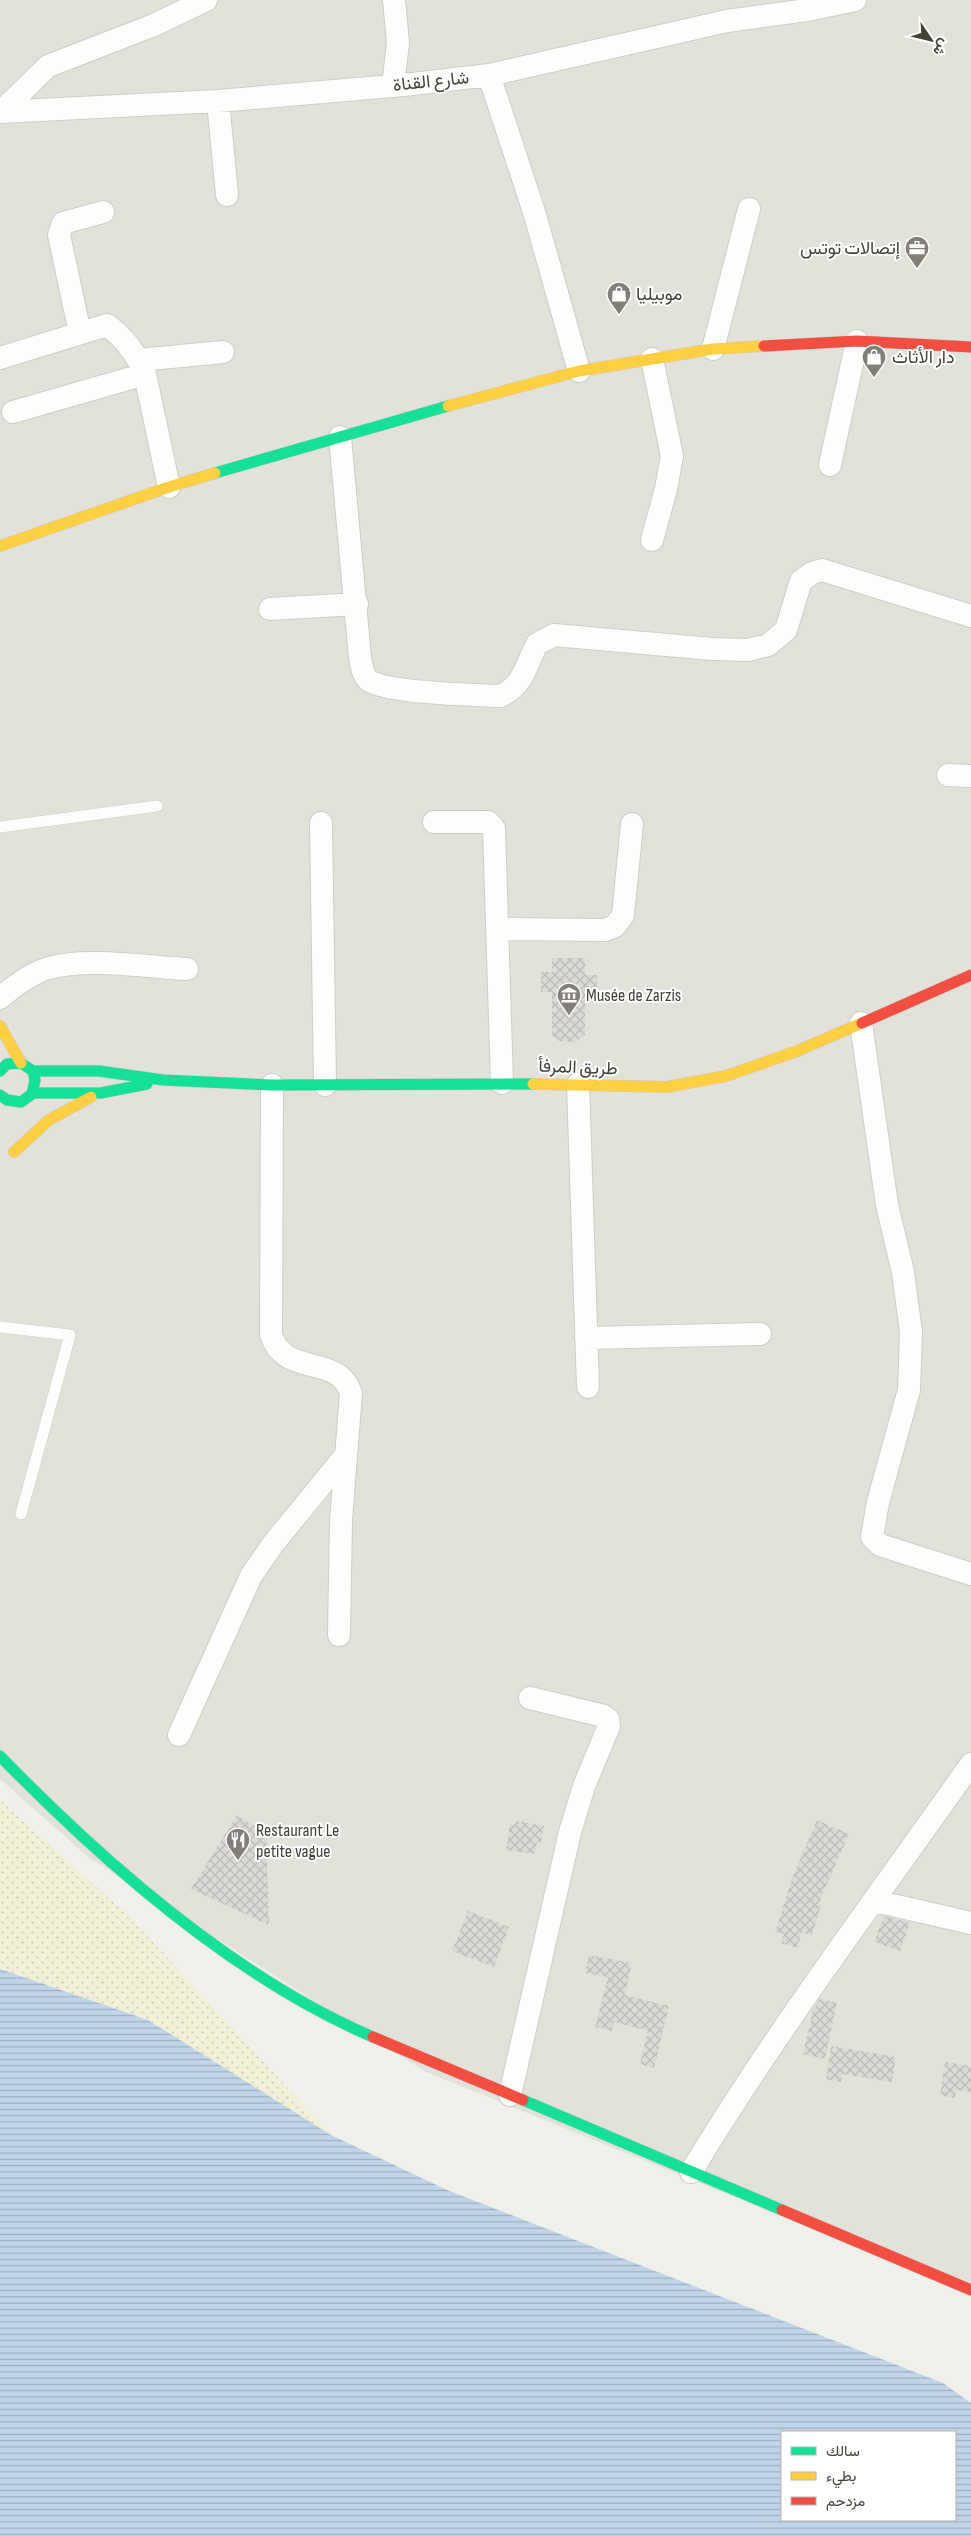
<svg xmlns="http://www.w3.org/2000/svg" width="971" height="2536" font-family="'Sofia Sans Condensed',Vazirmatn,sans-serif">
	<defs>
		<pattern id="sand-dots" width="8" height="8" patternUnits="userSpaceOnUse" patternTransform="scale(1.25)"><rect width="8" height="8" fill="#f1efd8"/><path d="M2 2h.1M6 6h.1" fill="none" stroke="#d0ceba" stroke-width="1.8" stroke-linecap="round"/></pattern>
		<pattern id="water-rules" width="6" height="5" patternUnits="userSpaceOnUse" patternTransform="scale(1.25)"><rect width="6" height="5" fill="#c1d5e9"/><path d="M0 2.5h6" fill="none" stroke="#9faebe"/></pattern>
		<pattern id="building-cross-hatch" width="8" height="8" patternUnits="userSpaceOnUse" patternTransform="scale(1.25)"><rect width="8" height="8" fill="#dad9d4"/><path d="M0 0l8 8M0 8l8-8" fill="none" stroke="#bcbbb7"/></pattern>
	</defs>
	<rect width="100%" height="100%" fill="#f0f0eb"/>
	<path fill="#e3e2da" d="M0,0H971V2293L426,2072L88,1857L0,1779Z"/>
	<path fill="url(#sand-dots)" d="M0,1800L131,1918L331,2135L148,2020L0,1969Z"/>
	<path fill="url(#water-rules)" fill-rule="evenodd" d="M0,1969L148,2020L331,2135L447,2190L943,2383L971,2403V2536H0ZM782,2432H955V2520H782Z"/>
	<path fill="url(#building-cross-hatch)" d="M552,958H585V975H597V998H585V1035L576,1042L560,1041L552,1036V992H541V972H552Z
		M237,1815L266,1832L269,1925L191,1889Z
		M817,1820L849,1834L818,1905H821L812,1936L802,1932L797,1948L781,1943L784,1934L775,1932L793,1876Z
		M516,1821L544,1826L541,1843L537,1842L535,1854L506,1850L510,1824L515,1825Z
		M468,1911L509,1927L494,1967L452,1951Z
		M884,1916L910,1923L900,1951L874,1942Z
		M589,1955L632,1963L625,1995L669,2006L654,2068L640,2064L648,2031L614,2022L612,2031L595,2027L608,1977L585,1973Z
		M820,1999L837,2003L825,2059L803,2054L813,2010Z
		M831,2046L896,2057L892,2082L842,2074L841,2082L826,2079Z
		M945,2062L971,2066V2092L956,2090L955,2098L940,2095Z"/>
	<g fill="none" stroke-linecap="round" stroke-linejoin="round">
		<defs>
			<path id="lane" d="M0,827L157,806
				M0,1327L70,1335L21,1514"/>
			<path id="street" d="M489,75L535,215L579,371
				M393,85L398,43L394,0
				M218,101L227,195
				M2,111L48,66L154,25L206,0
				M0,112L218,101L404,85L489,75L727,21L807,10L855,0
				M80,333L59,235L63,223L103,212
				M713,349L749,209
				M0,358L107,325C125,338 136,353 145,374L169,487
				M139,360L223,352
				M13,412L145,374
				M340,437L360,658C362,666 362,674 368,680C385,693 475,695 500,696C524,686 526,664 537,644L554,635L712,649L748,650L768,645L786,630L801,581L812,573L822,570L971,616
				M830,465L857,341
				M652,540L666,489L672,456L652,359
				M270,609L357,604
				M948,775L971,776
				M434,822H488L494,828L502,1083
				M321,823L325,1085
				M499,929L605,930L615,926L623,915L632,824
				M0,998C14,986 31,973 49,968C86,957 147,967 187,969
				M861,1023L887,1205L903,1272L911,1332L909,1390L878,1502L872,1537L880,1545L971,1574
				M578,1084L588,1387
				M272,1085L271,1335C286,1379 337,1352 351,1393L341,1520L339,1635
				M586,1338L760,1334
				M179,1735L251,1576L273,1544L345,1456
				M875,1901L971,1923
				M510,2095L570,1832L584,1786L609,1726L608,1719L604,1716L530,1698
				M691,2172C776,2031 876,1899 971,1764"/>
			<path id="fast" d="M215,473L448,406
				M0,1071L7,1064L21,1063L33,1071L35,1080L32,1094L21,1102L7,1100L0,1095
				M33,1071H99L163,1080L272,1085L533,1084
				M34,1093H101L147,1084
				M0,1756C104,1863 235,1978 373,2037
				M523,2100L782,2210"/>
			<path id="slow" d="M448,406L579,371L713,349L764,346
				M0,546L169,487L215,473
				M0,1026L21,1063
				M533,1084L667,1087L726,1076L797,1051L862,1023
				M14,1152L49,1120L91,1097"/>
			<path id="jam" d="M764,346L857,341L971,347
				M862,1023L971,975
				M373,2037L523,2100
				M782,2210L971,2290"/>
		</defs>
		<use href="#lane" stroke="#cecdc9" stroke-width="12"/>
		<use href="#street" stroke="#cecdc9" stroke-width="24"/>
		<use href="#fast" stroke="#cecdc3" stroke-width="12"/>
		<use href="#slow" stroke="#cecdc3" stroke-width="12"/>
		<use href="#jam" stroke="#cecdc3" stroke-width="12"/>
		<use href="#lane" stroke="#fdfdfc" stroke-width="11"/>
		<use href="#street" stroke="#fdfdfc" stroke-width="22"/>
		<use href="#fast" stroke="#16e098" stroke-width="11"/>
		<use href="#slow" stroke="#ffcf43" stroke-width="11"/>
		<use href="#jam" stroke="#f24e42" stroke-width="11"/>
	</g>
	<defs>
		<symbol id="office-pin" viewBox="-11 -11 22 30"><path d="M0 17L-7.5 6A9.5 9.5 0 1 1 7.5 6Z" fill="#817f77" stroke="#fff"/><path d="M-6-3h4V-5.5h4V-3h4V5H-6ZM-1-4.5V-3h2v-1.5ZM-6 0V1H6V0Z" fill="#fff"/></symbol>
		<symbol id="shop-pin" viewBox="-11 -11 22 30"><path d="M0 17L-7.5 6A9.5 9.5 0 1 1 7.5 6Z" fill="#817f77" stroke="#fff"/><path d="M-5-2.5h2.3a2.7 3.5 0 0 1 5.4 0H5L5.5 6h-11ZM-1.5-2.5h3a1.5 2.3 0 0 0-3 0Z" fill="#fff"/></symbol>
		<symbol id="museum-pin" viewBox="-11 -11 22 30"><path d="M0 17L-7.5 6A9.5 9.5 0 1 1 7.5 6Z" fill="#817f77" stroke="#fff"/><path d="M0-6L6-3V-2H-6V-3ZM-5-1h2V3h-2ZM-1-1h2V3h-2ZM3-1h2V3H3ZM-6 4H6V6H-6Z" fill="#fff"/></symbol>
		<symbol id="restaurant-pin" viewBox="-11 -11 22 30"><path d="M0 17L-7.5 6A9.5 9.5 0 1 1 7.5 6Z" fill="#817f77" stroke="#fff"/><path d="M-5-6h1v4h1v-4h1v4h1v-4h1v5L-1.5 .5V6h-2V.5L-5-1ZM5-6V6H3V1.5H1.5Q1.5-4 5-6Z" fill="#fff"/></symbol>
	</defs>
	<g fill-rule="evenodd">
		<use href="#office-pin" x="903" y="234" width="28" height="38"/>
		<use href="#shop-pin" x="605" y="280" width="28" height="38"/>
		<use href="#shop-pin" x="860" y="343" width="28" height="38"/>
		<use href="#museum-pin" x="555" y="981" width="28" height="38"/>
		<use href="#restaurant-pin" x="224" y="1826" width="28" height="38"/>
	</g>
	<g text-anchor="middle" stroke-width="4" stroke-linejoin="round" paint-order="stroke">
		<g font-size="18" fill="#454238" stroke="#fff">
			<text transform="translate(431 81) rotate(-6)" y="6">شارع القناة</text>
			<text transform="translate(578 1067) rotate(2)" y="6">طريق المرفأ</text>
		</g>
		<g font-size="18" fill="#454238" stroke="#fff" text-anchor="start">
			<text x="900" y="254" text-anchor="end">إتصالات توتس</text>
			<text x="636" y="300">موبيليا</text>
			<text x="892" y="363">دار الأثاث</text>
			<text x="586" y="1001">Musée de Zarzis</text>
			<text x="256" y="1836">Restaurant Le<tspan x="256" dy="21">petite vague</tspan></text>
		</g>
	</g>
	<rect x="781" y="2431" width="175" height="90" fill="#ffffff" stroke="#b5b3af"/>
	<rect x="791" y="2447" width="25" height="8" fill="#16e098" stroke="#b5b3af"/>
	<text x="826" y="2456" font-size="15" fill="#454238">سالك</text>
	<rect x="791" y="2472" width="25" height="8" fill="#ffcf43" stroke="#b5b3af"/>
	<text x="826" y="2481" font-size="15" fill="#454238">بطيء</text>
	<rect x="791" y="2497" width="25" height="8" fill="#f24e42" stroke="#b5b3af"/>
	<text x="826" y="2506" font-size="15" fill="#454238">مزدحم</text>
	<g transform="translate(931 40) rotate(125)" stroke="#ffffff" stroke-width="4" paint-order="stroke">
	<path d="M0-4L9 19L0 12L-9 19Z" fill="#454238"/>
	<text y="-8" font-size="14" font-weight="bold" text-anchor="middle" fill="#454238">ش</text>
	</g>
</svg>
